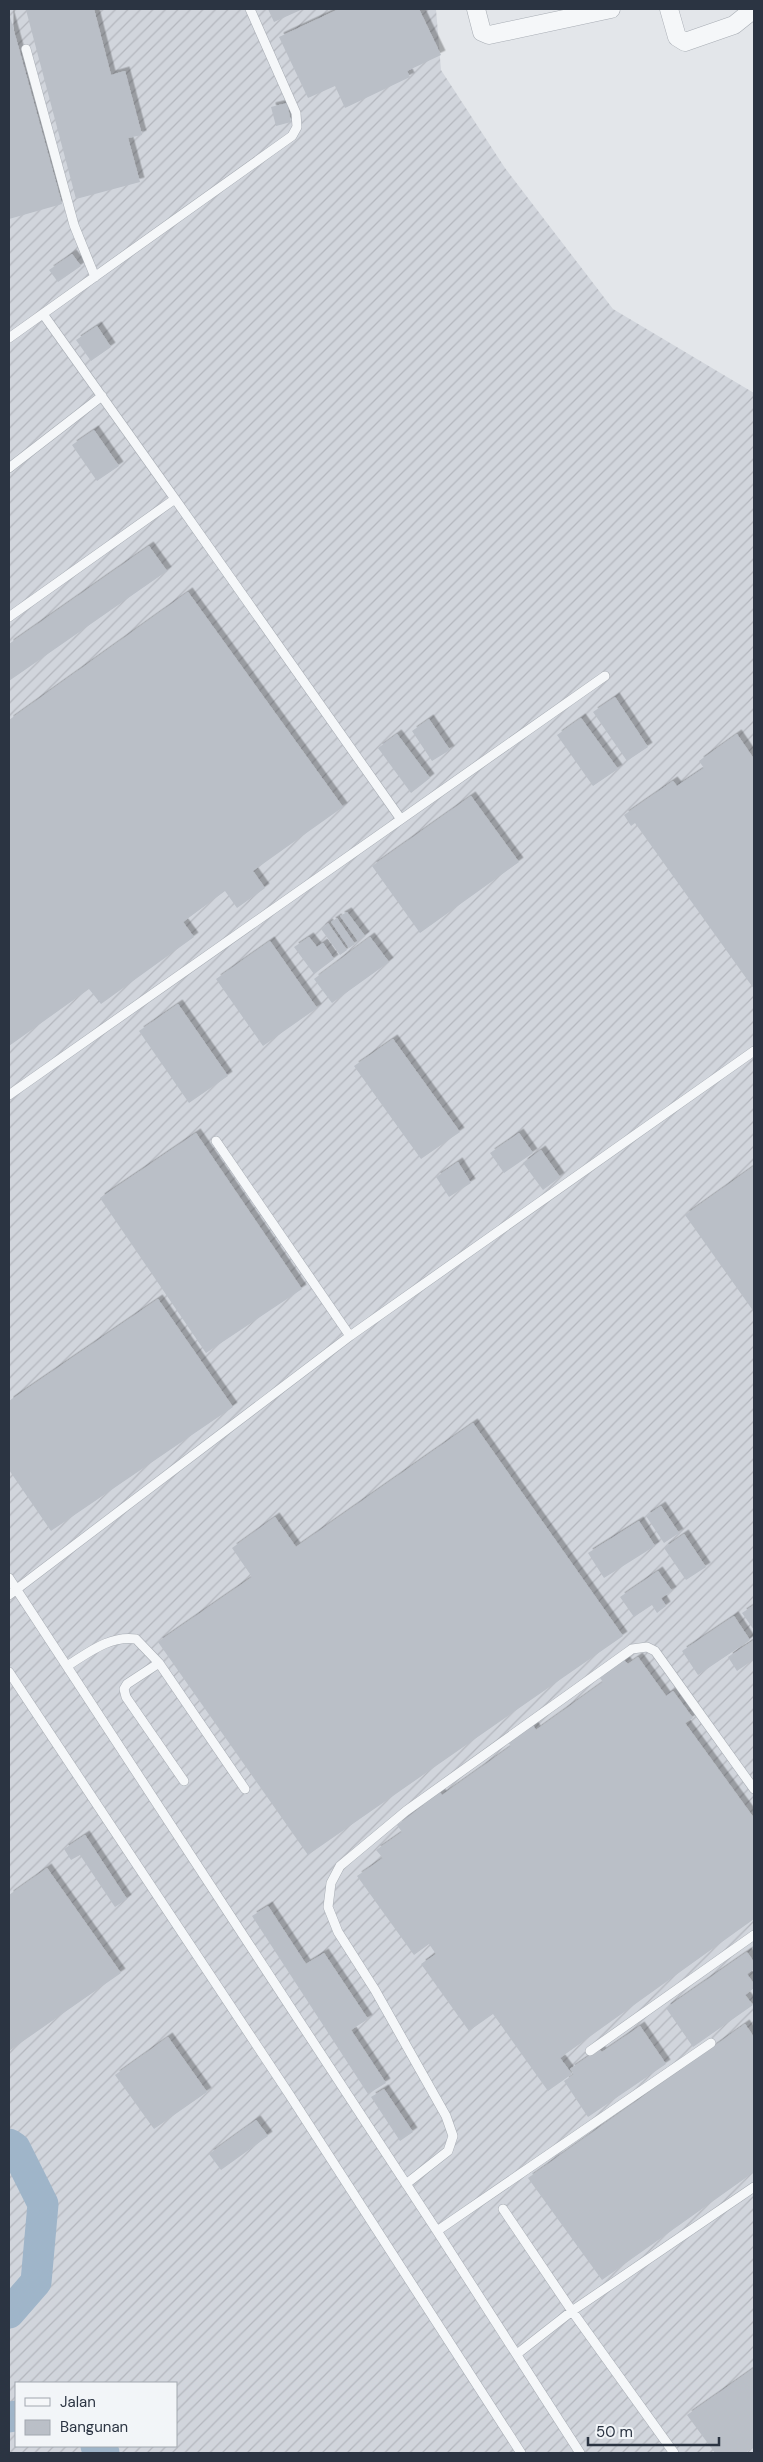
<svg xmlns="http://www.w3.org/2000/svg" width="763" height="2462" font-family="'DM Sans',sans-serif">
	<defs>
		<pattern id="industrial-furrows" width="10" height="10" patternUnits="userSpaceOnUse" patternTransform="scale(1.25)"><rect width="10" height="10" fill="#d1d5dc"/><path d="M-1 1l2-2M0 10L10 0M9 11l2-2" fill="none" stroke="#b4b7be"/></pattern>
		<filter id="shadow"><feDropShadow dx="4.5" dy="-4.5" stdDeviation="0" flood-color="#0004"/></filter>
	</defs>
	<rect width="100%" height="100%" fill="#e3e6ea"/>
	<path fill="url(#industrial-furrows)" fill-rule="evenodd" d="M9,9H436L441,70L505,168L613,309L754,393V2453H9ZM16,2383H176V2446H16Z"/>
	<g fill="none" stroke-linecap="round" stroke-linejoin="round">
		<path stroke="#9fb5c9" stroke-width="31" d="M9,2144L15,2148L43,2204L36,2282L9,2313
			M9,2417L16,2416
			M96,2446L104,2453"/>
	</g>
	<path fill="#babfc7" filter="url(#shadow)" d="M94,9L111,75L125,71L142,135L128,138L140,182L76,199L26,10Z
		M268,9H303L274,22Z
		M339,9H419L441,55L407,71L410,77L345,108L335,86L308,98L279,37Z
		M9,13L62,204L9,219Z
		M287,103L291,122L276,126L271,107Z
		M72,254L81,266L58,282L49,270Z
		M97,326L111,347L91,361L76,340Z
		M94,430L119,466L97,481L72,445Z
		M149,546L167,571L9,681V644Z
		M188,592L343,807L253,871L265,888L237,908L225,891L183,922L194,937L101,1004L89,989L9,1046V720Z
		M615,697L648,747L627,761L593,712Z
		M581,718L618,769L593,786L557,735Z
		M429,719L450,750L432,761L412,731Z
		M397,734L430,778L411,793L378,748Z
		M737,734L754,759V989L635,823L631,826L624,815L673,781L677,786L704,768L699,761Z
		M471,796L519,862L420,933L372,866Z
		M347,912L365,936L358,941L340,916Z
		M337,918L355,944L349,948L331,922Z
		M328,923L347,950L340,955L321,929Z
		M309,937L317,947L323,943L334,959L314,974L294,947Z
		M370,937L389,962L332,1003L314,979Z
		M270,941L317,1008L263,1046L216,979Z
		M178,1004L228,1076L189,1103L139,1031Z
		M393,1039L460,1132L421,1159L354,1066Z
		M196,1133L302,1289L206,1353L100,1198Z
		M519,1133L533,1153L504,1173L490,1153Z
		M541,1150L560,1177L543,1190L523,1163Z
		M458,1162L471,1183L449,1197L436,1177Z
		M754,1166V1312L685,1215Z
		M158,1299L233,1407L51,1531L9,1470V1401Z
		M473,1423L623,1636L308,1855L158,1642L252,1577L232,1548L275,1517L296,1547Z
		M661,1506L679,1533L664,1543L646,1516Z
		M639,1521L655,1546L604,1578L588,1553Z
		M684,1534L706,1567L686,1580L664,1548Z
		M658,1571L672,1591L661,1598L666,1606L657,1613L652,1605L634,1617L620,1597Z
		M754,1605V1630L742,1613Z
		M734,1616L750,1640L698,1675L682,1651Z
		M754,1640V1662L753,1660L737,1671L728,1657Z
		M638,1657L666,1696L673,1691L693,1718L685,1723L754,1818V1919L560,2058L572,2074L548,2091L493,2014L469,2031L421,1964L436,1954L429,1944L414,1955L357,1876L383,1858L376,1850L402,1832L397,1825L424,1805L421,1801L438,1790L442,1795L511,1746L508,1742L533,1725L536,1730L603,1682L600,1678L624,1660L628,1664Z
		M85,1835L127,1899L115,1907L80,1855L71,1860L64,1849Z
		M47,1868L121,1973L9,2051V1895Z
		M268,1906L306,1964L324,1953L368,2019L351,2030L386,2083L368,2094L252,1916Z
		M747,1952L754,1962V1969L747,1974L754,1984V1988L745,1995L753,2005L693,2047L666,2008Z
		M745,2024L754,2037V2172L602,2280L528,2178Z
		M640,2026L666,2064L588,2117L564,2081L574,2074L570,2069L599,2049L602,2052Z
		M168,2037L207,2092L154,2129L115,2075Z
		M384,2089L413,2132L400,2141L371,2097Z
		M256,2120L268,2136L221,2170L209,2154Z
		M754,2368V2447L745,2453H715L687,2415Z"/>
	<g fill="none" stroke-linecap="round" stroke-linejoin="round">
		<defs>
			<path id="service" d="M26,49L74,225L95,277
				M9,338L292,136L297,127L296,113L250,9
				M9,468L102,396
				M175,499L400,818
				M9,617L175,499L43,314
				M9,1095L605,676
				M216,1141L350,1336
				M9,1578L437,2231L580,2453
				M9,1595L350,1336L754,1051
				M159,1663L127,1684L124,1689L126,1697L184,1781
				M67,1666C88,1653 110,1635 136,1639L159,1663L245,1789
				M9,1672L289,2094L521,2453
				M590,2051L754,1935
				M406,2184L448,2151L453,2136L446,2116L375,1990L338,1932L328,1907L331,1883L340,1866L406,1811L632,1649L647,1647L655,1651L754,1789
				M503,2209L572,2311L674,2453
				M437,2231L711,2043
				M517,2354L572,2311L754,2187"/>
			<path id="minor" d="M476,9L482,32L489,35L611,9
				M669,9L677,37L685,42L734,25L754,9"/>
		</defs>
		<use href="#service" stroke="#a8adb4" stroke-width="10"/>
		<use href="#minor" stroke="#a8adb4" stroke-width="19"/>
		<use href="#service" stroke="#f5f7f9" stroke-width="9"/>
		<use href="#minor" stroke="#f5f7f9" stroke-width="18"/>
	</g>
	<rect width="763" height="2462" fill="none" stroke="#2b3442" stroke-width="20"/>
	<rect x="15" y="2382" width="162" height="65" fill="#f2f5f8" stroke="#a2a8af"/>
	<rect x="25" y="2398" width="25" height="8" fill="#f5f7f9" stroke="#a2a8af"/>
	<text x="60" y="2407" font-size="15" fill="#2b3442">Jalan</text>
	<rect x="25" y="2420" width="25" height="15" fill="#babfc7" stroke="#a2a8af"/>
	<text x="60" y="2432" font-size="15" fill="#2b3442">Bangunan</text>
	<path d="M588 2437v8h131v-8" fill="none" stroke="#2b3442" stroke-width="2.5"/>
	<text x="596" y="2437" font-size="15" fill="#2b3442" stroke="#f2f5f8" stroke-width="4" paint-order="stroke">50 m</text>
</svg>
